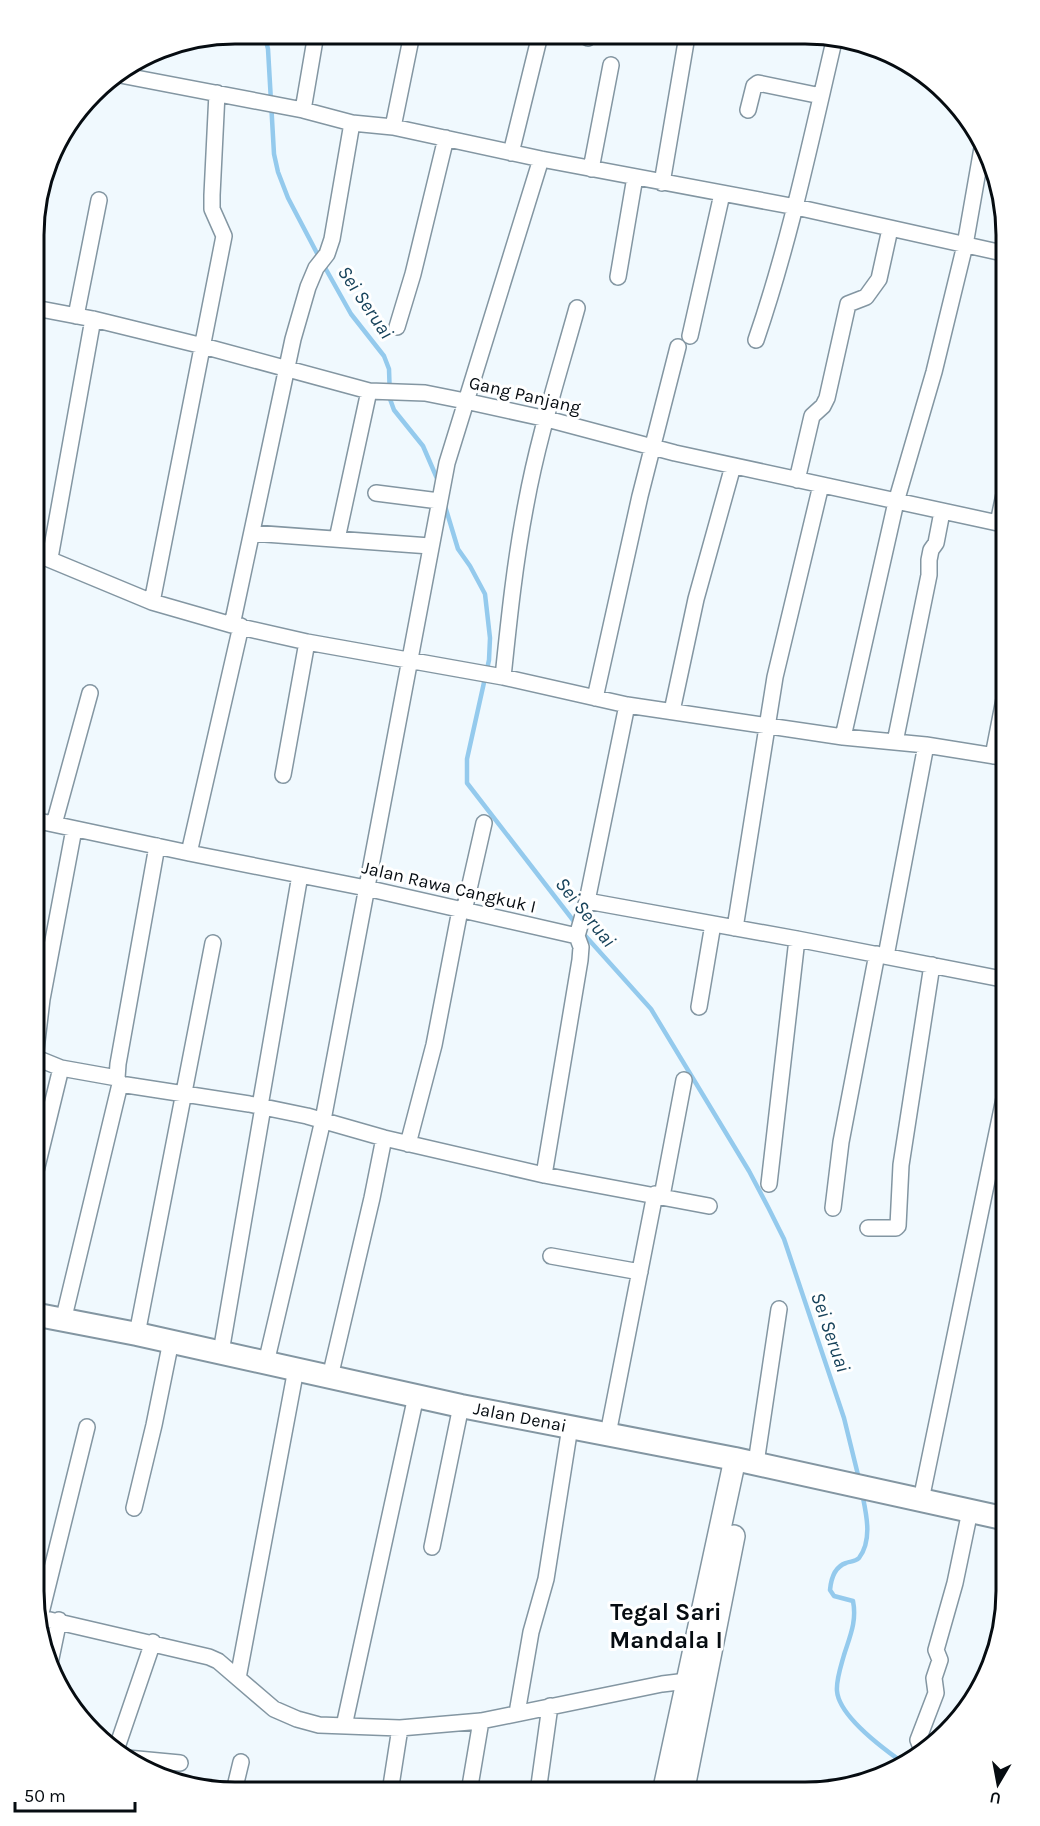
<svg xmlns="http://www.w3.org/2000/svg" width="1040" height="1826" font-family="Karla,sans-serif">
	<rect width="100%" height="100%" fill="#f0f9fe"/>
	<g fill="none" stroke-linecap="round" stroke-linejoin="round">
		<path stroke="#94caed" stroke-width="4.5" d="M264,33L268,49L274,154L278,172L288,198L319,257
			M323,264L351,314L384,356L389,369L390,399L394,410L423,446L439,483
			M445,506L458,549L470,566L485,594L490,638L489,660L467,759V783L576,924
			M581,931L651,1009L749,1171L768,1207L784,1239L844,1418L859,1479
			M862,1493C866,1513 873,1539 859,1558C855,1562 851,1561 846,1563C834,1567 831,1579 830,1590L834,1596L853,1601C857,1621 850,1636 844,1655C841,1666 836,1680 837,1691C839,1716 885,1750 905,1764"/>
		<defs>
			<path id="street" d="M588,38L589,35
				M115,74L303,110L352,123L393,127L541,159L796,207L1007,254
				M303,110L316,34
				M748,110L754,86L758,83L821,96
				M393,127L412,34
				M511,153L540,35
				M591,169L611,65
				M662,183L687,36
				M618,277L635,177
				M35,308L93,319L203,346L369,391L425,393L465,401L547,419L675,453L1007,525
				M76,316L99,200
				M397,327L413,274L446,138
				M690,336L722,194
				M756,340C790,241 811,139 835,37
				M797,480L812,416L823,406L827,398L848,304L866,297L879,279L890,229
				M376,493L439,501
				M998,523L1007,480
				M252,533L430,546
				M337,539L369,391
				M34,553L152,602L232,625L307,642L503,677L627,705L843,737L926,745L1007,758
				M50,558L93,319
				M152,602L224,236L212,209V195L217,93
				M232,625L293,339L308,287L316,268L327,254L332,239L352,123
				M503,677C509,619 515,561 526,504C538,438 559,373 577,308
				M595,698L640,496L678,347
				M672,711L696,599L733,466
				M843,737L896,502L934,372L965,245L982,148
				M895,742L929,575V560L931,550L936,543L942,512
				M993,756L1007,684
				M283,775L307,642
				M34,820L189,853L366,888L577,936L587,901L797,939L1007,980
				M54,824L90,693
				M189,853L241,626
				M587,901L627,705
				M464,911L484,823
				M735,928L775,677L821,485
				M886,956L926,745
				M699,1007L713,924
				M34,1057L61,1068L117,1078
				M35,1058L42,999L74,829
				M120,1084L249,1104L307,1116L384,1138L544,1175L709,1206
				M260,1106L300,875
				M408,1144L434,1045L460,910
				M544,1175L580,960L581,947L577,936
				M33,1183L61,1068
				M769,1184L797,939
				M662,1196L684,1080
				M833,1208L841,1142L877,954
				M868,1228H896L898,1226L901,1165L932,965
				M551,1256L640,1272
				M63,1321L120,1084L117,1078L118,1064L157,846
				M137,1334L213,943
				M221,1352L263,1107
				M266,1363L323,1120L447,463L541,159
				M330,1377L372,1198L384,1138
				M608,1434L655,1194
				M756,1463L779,1309
				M921,1500L1007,1084
				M134,1508L154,1425L171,1341
				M432,1547L461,1406
				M37,1617L209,1657L218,1661L274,1709L297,1719L319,1725L400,1728L481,1721L662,1684L687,1681
				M40,1617L87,1427
				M49,1668L59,1620
				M238,1678L296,1369
				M517,1713L531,1632L546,1579L570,1427
				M344,1726L416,1396
				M930,1750L920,1745L918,1740L936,1693L934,1678L940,1660L936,1650L955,1583L970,1511
				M115,1753L153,1642
				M127,1758L180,1763
				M234,1791L241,1762
				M390,1792L400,1728
				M469,1792L481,1721
				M538,1792L550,1706"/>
			<path id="secondary" d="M663,1793L735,1459
				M683,1793L734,1536"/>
			<path id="primary" d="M33,1314L137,1334L461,1406L735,1459L1007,1519"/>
		</defs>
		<use href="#street" stroke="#8396a2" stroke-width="18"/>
		<use href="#secondary" stroke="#8396a2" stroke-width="24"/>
		<use href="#primary" stroke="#8396a2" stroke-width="26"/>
		<use href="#street" stroke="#fff" stroke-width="15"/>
		<use href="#secondary" stroke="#fff" stroke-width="21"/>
		<use href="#primary" stroke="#fff" stroke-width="22"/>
	</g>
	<g text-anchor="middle" stroke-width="6" stroke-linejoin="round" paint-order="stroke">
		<g font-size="18" fill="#060c11" stroke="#fff">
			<text transform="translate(525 395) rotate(13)" y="6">Gang Panjang</text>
			<text transform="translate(449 887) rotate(13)" y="6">Jalan Rawa Cangkuk I</text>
			<text transform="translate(520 1417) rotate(11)" y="6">Jalan Denai</text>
		</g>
		<g font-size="20" font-style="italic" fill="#18435b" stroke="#fff">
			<text transform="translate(366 302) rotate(56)" y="7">Sei Seruai</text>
			<text transform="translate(586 912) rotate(51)" y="7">Sei Seruai</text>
			<text transform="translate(831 1332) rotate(71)" y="7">Sei Seruai</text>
		</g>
		<g font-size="24" font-weight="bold" fill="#060c11" stroke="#fff">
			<text x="666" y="1620">Tegal Sari<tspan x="666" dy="28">Mandala I</tspan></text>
		</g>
	</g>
	<path d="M0 0H1040V1826H0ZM235 44H805A191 191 0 0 1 996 235V1591A191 191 0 0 1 805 1782H235A191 191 0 0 1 44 1591V235A191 191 0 0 1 235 44Z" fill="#fff" fill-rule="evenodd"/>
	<path fill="none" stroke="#060c11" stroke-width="3" d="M235 44H805A191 191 0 0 1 996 235V1591A191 191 0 0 1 805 1782H235A191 191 0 0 1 44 1591V235A191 191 0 0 1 235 44Z"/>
	<g transform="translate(998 1784) rotate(190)" stroke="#ffffff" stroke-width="4.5" paint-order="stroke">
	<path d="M0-4.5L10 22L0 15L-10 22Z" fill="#060c11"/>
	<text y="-9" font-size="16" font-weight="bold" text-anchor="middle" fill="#060c11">U</text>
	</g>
	<path d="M15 1802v9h120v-9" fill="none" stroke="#060c11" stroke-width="3"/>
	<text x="24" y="1802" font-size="18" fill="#060c11" stroke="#ffffff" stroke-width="4.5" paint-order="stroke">50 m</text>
</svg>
